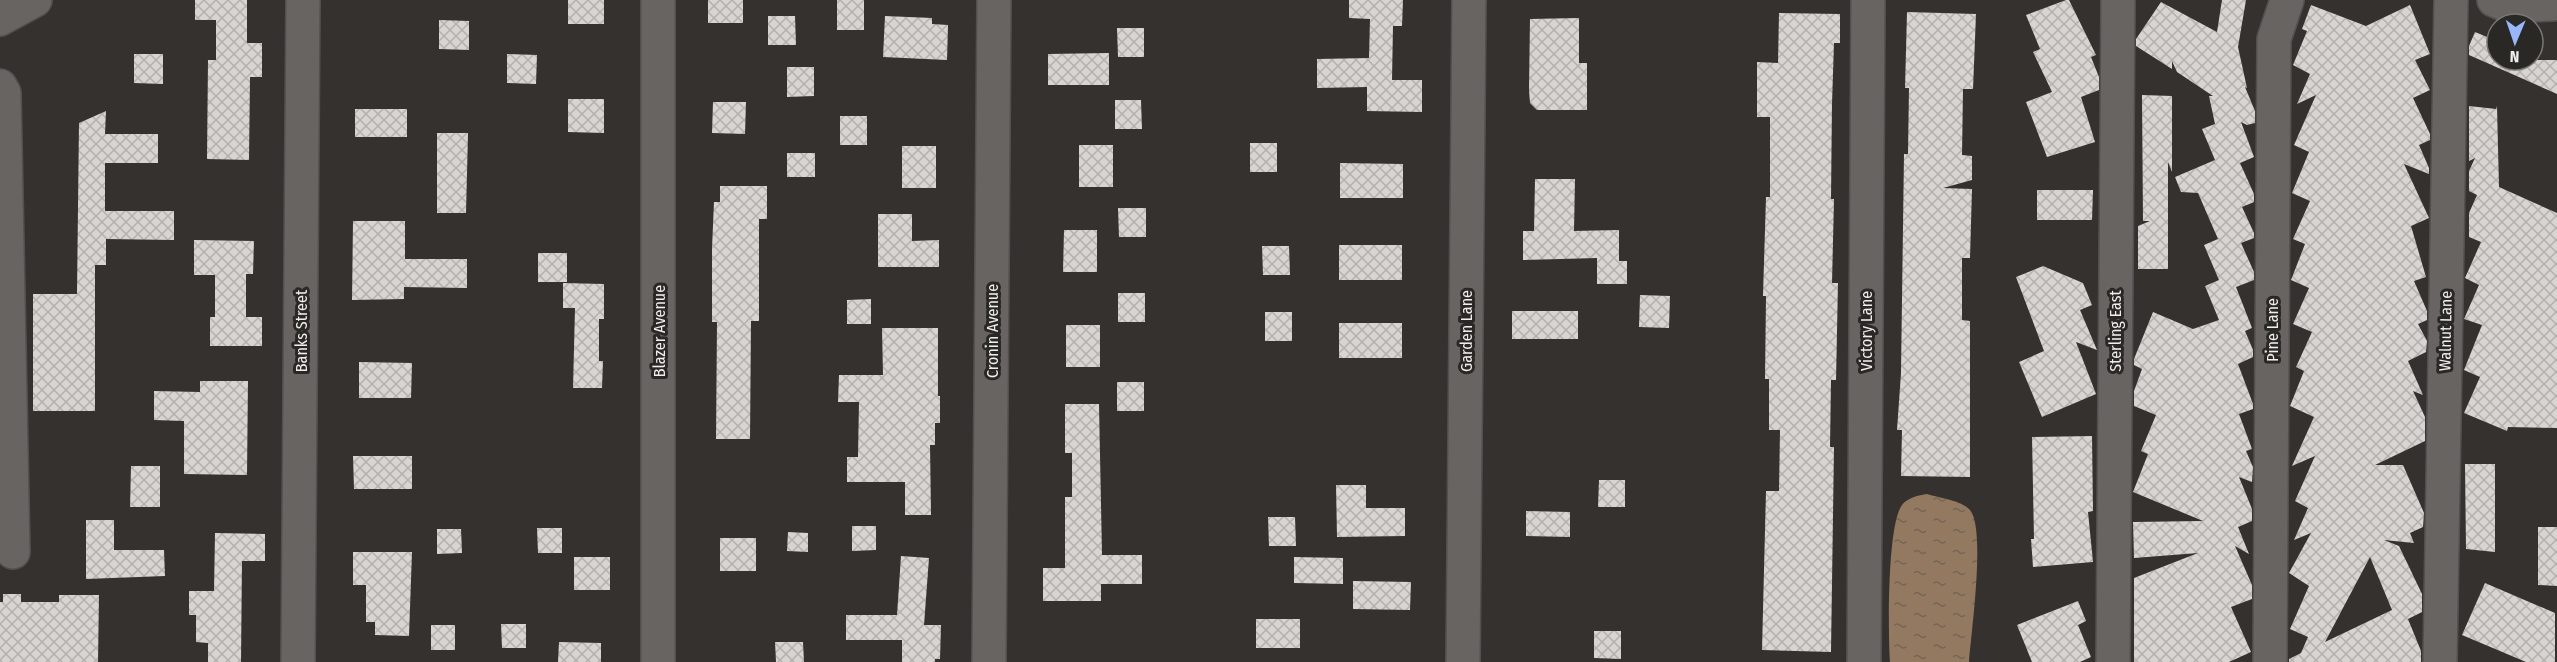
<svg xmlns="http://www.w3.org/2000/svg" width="2557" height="662" font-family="'Fira Sans Condensed',sans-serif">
	<defs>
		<pattern id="water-ripples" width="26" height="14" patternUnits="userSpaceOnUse" patternTransform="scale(1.5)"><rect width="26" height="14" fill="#92795f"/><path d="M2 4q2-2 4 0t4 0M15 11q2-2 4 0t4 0" fill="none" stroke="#746555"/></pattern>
		<pattern id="building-cross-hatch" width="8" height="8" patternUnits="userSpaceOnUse" patternTransform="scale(1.5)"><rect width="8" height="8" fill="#d7d4d1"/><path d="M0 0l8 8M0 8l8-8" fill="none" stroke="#b3b1ae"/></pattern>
	</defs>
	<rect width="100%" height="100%" fill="#34312f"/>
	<path fill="url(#water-ripples)" d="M1927,494C1939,498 1961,500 1970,510C1986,529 1971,634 1969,662H1890C1888,634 1887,525 1902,505C1907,498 1919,495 1927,494Z"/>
	<path fill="url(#building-cross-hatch)" fill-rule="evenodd" d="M195,0H247V43H262V77H250L249,160L207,159L208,60H216V20H195Z
		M568,0H604V24H568Z
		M708,0H743V23H708Z
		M837,0H864V30H837Z
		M1349,0H1403L1402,26H1393L1392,80H1422V112L1367,111V87L1317,88V59L1369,58L1370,19L1349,18Z
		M2066,0H2069L2096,55L2091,57L2099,77V90L2081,97L2095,142L2047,157L2026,102L2052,92L2033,52L2040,49L2026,15Z
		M2222,0H2246L2238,47L2247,88L2245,87L2255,111V123L2247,125L2241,122L2254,157L2240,163L2254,194V202L2242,207L2254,233V238L2241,243L2254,272V280L2236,287L2252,328L2245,331L2253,350V357L2238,364L2253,404V409L2239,414L2252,449L2246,451L2253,467L2252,482L2239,477L2252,509V521L2238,527L2249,554L2235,546L2252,585V599L2231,607L2251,652L2229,662H2134V578L2198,553L2134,558L2133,522L2203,521L2133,492L2148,454L2141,451L2156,415L2134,406V391L2142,369L2134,365V359L2153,312L2193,329L2219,320L2205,286L2219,280L2204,245L2218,239L2198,193L2181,192L2175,177L2215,160L2202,129L2215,124L2209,96H2213L2177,72L2172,61V69L2136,46V39L2161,2L2217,32Z
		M2311,5L2366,26L2410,5L2430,54L2415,60L2430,90L2413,98L2430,134V140L2419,145L2429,168V174L2404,164L2429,218L2411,226L2426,277L2414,281L2427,311V320L2418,324L2427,341L2426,352L2408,361L2423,395L2413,391L2425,417V441L2375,465H2403L2424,513L2423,527L2410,533L2414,543L2384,540L2399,546L2422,594V612L2408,619L2421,651V662H2289V659L2301,653L2308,637L2290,629L2309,586L2289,573L2311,533L2294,540L2308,508L2295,501L2315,456L2292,466L2314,417L2290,406L2304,371L2296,367L2312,332L2293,324L2309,288L2291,280L2305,244L2293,239L2310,201L2292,193L2309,152L2294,145L2316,95L2297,104L2310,74L2293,65L2307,31L2302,29ZM2370,557L2392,610L2325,642Z
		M1907,12L1976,14L1973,89H1963L1962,155L1972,156V180L1943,188L1972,189L1970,258H1962V320L1970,321V477L1901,476L1902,430H1897L1901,373L1904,154H1908L1909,88H1905Z
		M1779,13L1840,14V43H1834L1832,104L1831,199H1834L1832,283H1838L1836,380H1831L1830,447H1834L1831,652L1762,650L1766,491H1779L1780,430H1769V379H1765L1766,296H1763L1766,197H1770V117H1757V62L1778,63Z
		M768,16H795L796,45H768Z
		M885,16L932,18V24L948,25L947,60L883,57Z
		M1579,18V63H1587V110H1537L1530,103L1529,90L1530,19Z
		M439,20L469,21V50L439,49Z
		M1117,28H1144V57H1118Z
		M2475,32L2497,41V60H2557V94L2469,55V46Z
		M1109,53V85H1048V54Z
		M134,54H163V84L134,83Z
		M507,54L537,55L536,84L507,83Z
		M787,67H814V96L787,97Z
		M2142,95L2172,96V172L2168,162V269H2138V226L2150,221H2143Z
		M568,99H604V133L568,132Z
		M1115,100H1141L1142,129H1115Z
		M713,102H746L745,134L712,133Z
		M2469,106L2496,109L2497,106L2499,187L2557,213V428L2508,427L2507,431L2464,413L2480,377L2464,370L2482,325L2464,319L2479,285L2465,278L2481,242L2469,237V213L2477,195L2469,191V171L2475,158L2469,161Z
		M355,109H407V137H355Z
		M106,111L105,134H158V163H105V211H174V240L106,239V265H95V411H33V294H77L79,123Z
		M840,116H867V145H840Z
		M437,133H468L466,213H437Z
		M1250,143H1277V172H1250Z
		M1079,145H1113V187H1079Z
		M902,146H936V188H902Z
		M787,153H815V177H787Z
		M1340,163L1403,164V198H1340Z
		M1535,179H1575L1574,231L1619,230V261H1627V284H1597V258L1523,260V231H1534Z
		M720,186H767V219H759V321H751L750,439H716L717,322H712V248L714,202H720Z
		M2037,190H2093L2092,220H2037Z
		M1118,208H1146V237H1119Z
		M878,214H912V241L939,240V267H878Z
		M353,221H405V259H467V288L404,287V299L352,300Z
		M1064,230H1097V272H1063Z
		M194,240L254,241L253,274H246V317H262V346H210V317H215V275H194Z
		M1339,245H1402V280H1339Z
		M1262,246H1289L1290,275H1263Z
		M538,253H567V282H538Z
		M2043,266L2083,283L2092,305L2080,310L2097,350L2076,342L2096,394L2042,417L2019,362L2044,351L2016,277Z
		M563,283L604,284V319H599V361H603L602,388H573L575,308H563Z
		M1118,293H1145V322H1118Z
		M1640,295L1670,296L1669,328L1639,327Z
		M871,299V324H847V300Z
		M1512,311H1578V339H1512Z
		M1265,312H1292V341H1265Z
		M1339,323H1402V358H1339Z
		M1066,325H1100V367H1066Z
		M882,328H938V396H940V423H935V445H930L931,515H905V482H847V457H858L859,402H838L839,375H883Z
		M359,362L412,363L411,398H359Z
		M200,381H248L247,475L184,474V421L154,420V391L200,392Z
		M1117,382H1144V411H1117Z
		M1065,404H1099L1102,555H1142V584H1101V601H1043V568H1065V497H1072V453H1065Z
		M2092,436L2093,511L2088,512L2093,562L2033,567L2031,539H2034L2032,437Z
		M353,456H412V489H354Z
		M2465,464H2495V552L2466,549Z
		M131,466H160V507H130Z
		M1599,480H1625V507H1598Z
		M1336,485H1366V508H1405V536L1337,537Z
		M1526,511L1570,512V537L1526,536Z
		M1268,517H1295L1296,546H1269Z
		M86,520H114V550H164L165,576L86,579Z
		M852,526H876V550L852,551Z
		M2538,527H2557V586L2538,585Z
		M537,528H562V553H538Z
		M437,529H461L462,553L437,554Z
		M788,532L808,533V552L787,551Z
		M215,533L265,534V561H242L241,662H208V643L196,642V615H189V591H214Z
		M720,538H756V571H720Z
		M353,552H412L409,636L375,635V622H366V585H353Z
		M901,556L929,558L924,625H941L940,659H935V662H902V640H846V615H897Z
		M574,557H610V590H574Z
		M1294,557L1343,558V584L1294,583Z
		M1353,581L1411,582L1410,610L1353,609Z
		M2485,583L2555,613V662H2526L2462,635Z
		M3,594H21V602H59V595H99L98,662H0V602H3Z
		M2078,601L2086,621L2078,625L2091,657L2080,662H2032L2017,625Z
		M1256,619H1300V648H1256Z
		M501,624H526V648H502Z
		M431,625H455V650H431Z
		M1594,631H1621V659L1594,658Z
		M559,642L601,643V662H558Z
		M775,642H803L804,662H776Z"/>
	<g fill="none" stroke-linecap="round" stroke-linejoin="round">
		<defs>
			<path id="minor" d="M658,0V662
				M2494,0L2509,6L2553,4L2557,1
				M0,19L35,0
				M0,86L4,93L13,552
				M298,662L303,0
				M989,662L994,0
				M1463,662L1469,0
				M1864,662L1868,0
				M2113,662L2118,0
				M2270,662L2274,39L2287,0
				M2440,662L2451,0"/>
		</defs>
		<use href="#minor" stroke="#52504f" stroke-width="36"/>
		<use href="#minor" stroke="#676462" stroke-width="33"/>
	</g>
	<g text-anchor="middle" stroke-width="6" stroke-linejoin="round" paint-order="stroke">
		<g font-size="16" fill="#f0eeed" stroke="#2a2825">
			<text transform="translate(2272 330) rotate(-90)" y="6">Pine Lane</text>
			<text transform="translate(301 331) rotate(-90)" y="6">Banks Street</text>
			<text transform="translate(659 331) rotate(-90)" y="6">Blazer Avenue</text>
			<text transform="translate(992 331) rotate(-90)" y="6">Cronin Avenue</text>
			<text transform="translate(1466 331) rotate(-90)" y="6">Garden Lane</text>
			<text transform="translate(1866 331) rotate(-90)" y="6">Victory Lane</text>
			<text transform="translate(2115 331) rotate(-90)" y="6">Sterling East</text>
			<text transform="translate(2445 331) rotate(-89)" y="6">Walnut Lane</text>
		</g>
	</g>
	<g transform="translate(2515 42) rotate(182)"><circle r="28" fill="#2a2825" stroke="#797775" stroke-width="1.5"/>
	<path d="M0-4.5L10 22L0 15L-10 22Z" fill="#98b6fd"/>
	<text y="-9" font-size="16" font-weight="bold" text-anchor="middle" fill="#f0eeed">N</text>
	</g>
</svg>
